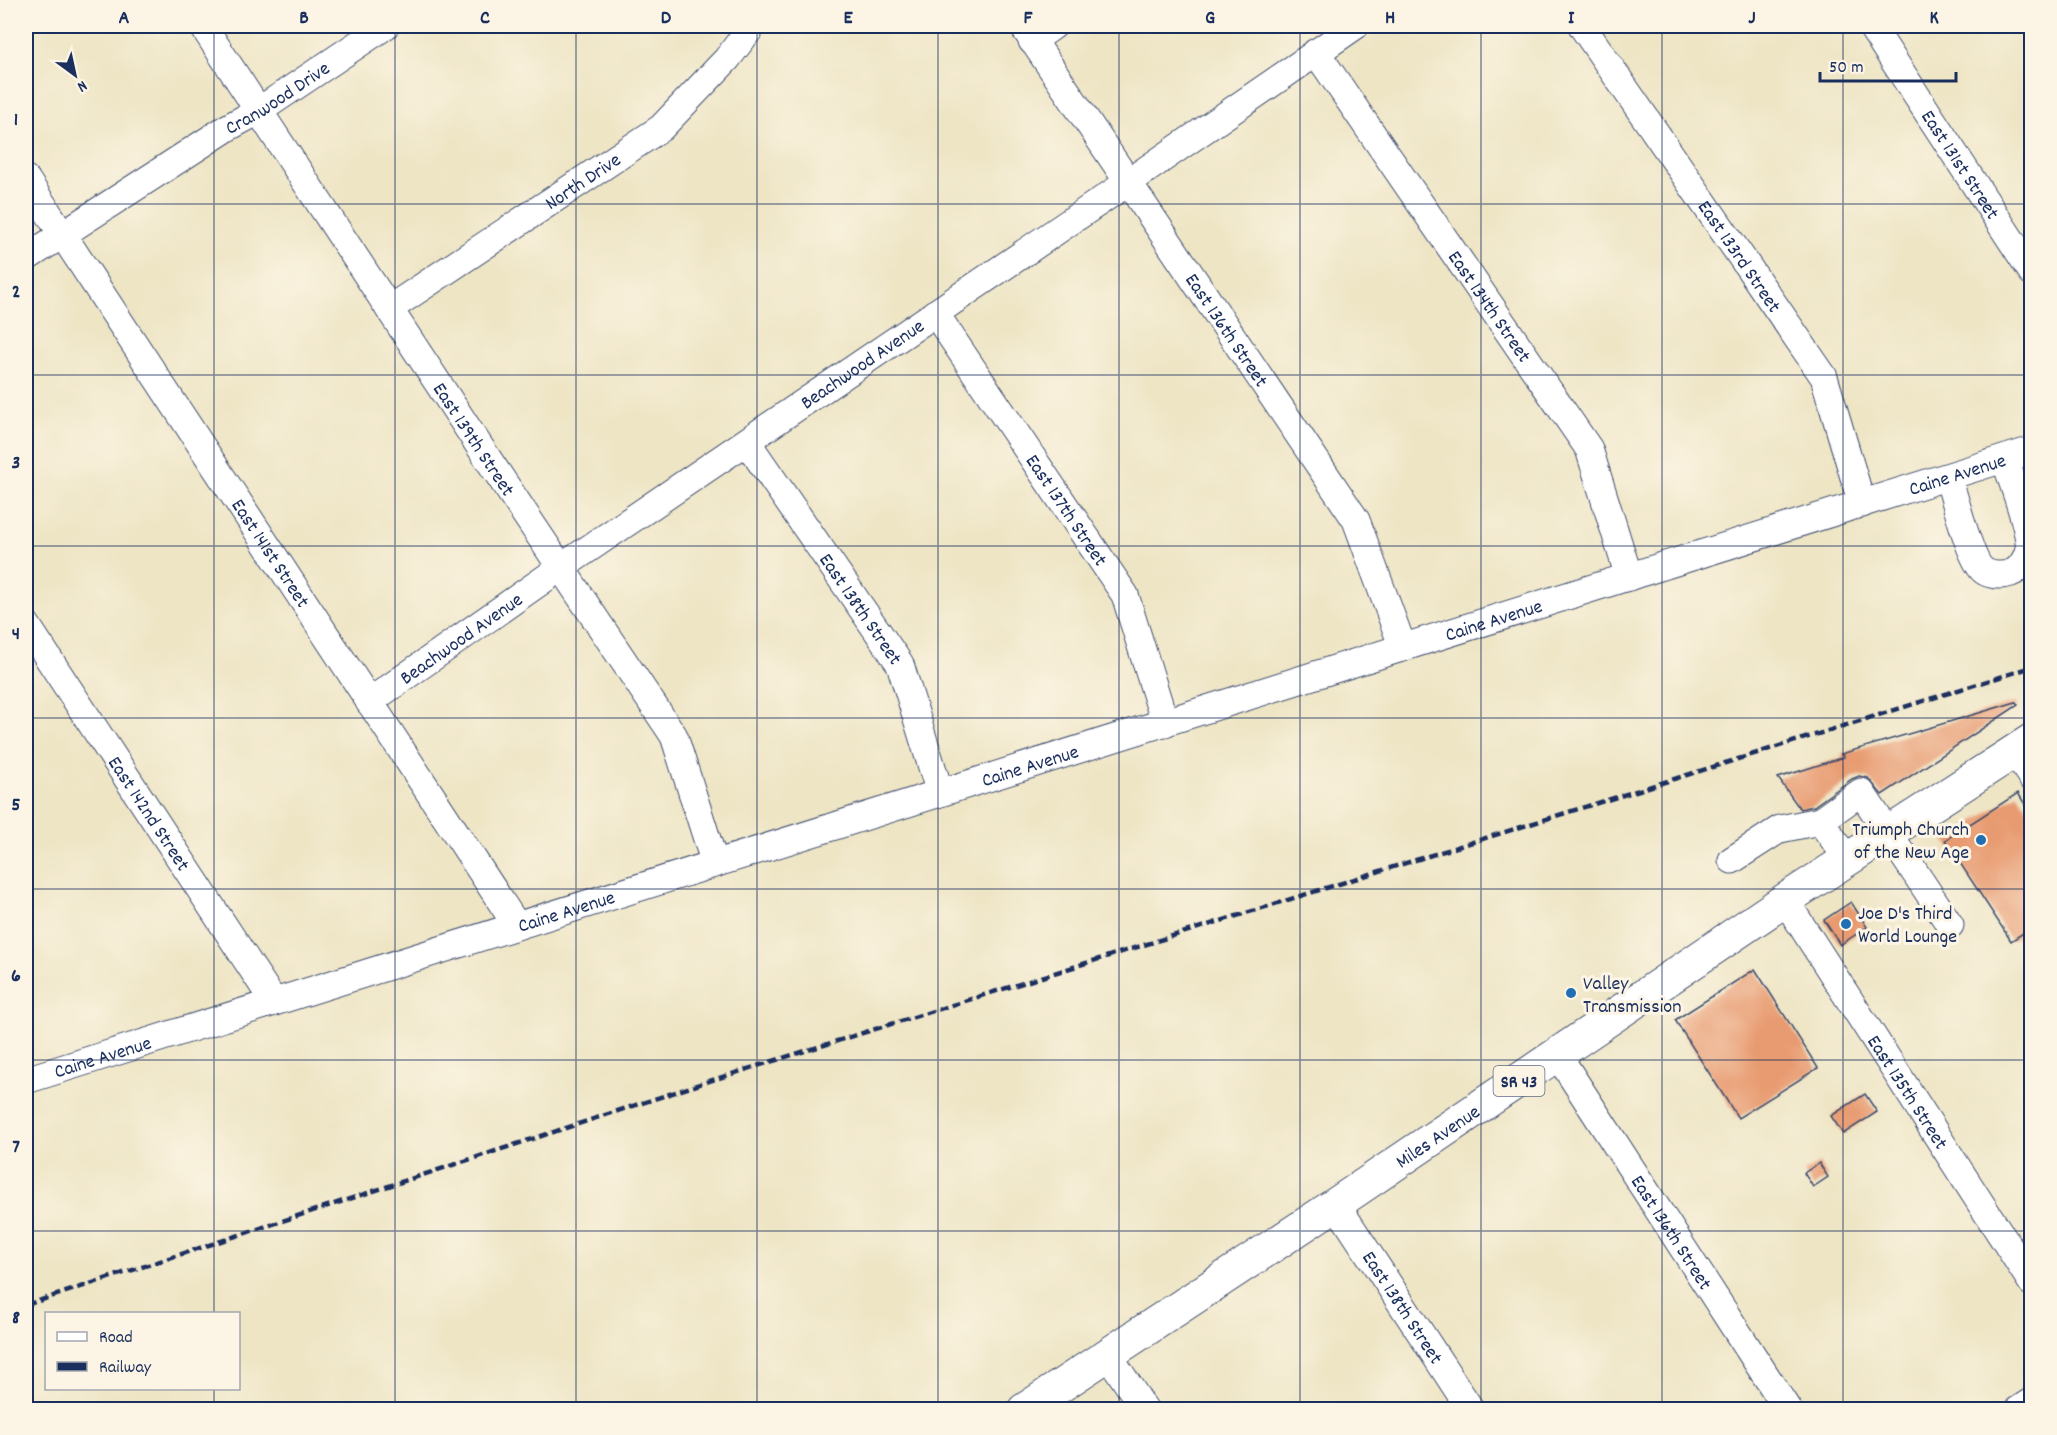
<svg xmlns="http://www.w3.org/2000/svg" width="2057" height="1435" font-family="Dekko,sans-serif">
	<rect width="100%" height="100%" fill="#fcf5e5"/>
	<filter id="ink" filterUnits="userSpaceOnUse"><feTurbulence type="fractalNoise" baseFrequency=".0167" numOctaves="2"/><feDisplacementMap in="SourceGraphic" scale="12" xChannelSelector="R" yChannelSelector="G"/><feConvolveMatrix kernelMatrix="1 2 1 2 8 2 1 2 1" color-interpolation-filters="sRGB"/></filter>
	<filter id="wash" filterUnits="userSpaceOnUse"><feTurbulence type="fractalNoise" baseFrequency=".008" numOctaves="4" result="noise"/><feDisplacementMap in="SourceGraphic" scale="24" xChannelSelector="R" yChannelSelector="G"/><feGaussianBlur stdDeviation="1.35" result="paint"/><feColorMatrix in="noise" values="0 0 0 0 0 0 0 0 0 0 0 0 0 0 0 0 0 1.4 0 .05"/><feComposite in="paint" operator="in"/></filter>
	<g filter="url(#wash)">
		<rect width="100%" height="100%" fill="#eee5c5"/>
		<g id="blocks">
			<path fill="#e89b71" d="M2016,702L2018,705L1882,795L1868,778L1859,776L1852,779L1814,806L1800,809L1778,778L1844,757L1841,754Z
				M2018,793L2031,814V928L2011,941L1945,840Z
				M1851,902L1867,927L1840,945L1824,920Z
				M1755,969L1818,1068L1738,1118L1675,1020Z
				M1865,1094L1877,1112L1843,1134L1831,1116Z
				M1819,1163L1828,1177L1813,1187L1804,1173Z"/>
		</g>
	</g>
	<g filter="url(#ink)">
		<use href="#blocks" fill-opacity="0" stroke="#3b4a6d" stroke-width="1.5"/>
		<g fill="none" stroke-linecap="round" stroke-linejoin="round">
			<defs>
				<g id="minor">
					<path id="s1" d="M203,26L482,450L674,736L715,864"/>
					<path id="s2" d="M1023,26L1356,520L1403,648"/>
					<path id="s3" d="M1582,26L1824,377L1862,504"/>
					<path id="s4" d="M1871,26L2032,272"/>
					<path d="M1032,41L1053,26"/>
					<path id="s5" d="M1316,52L1589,449L1629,577"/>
					<path id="s6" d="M26,179L517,926"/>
					<path id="s7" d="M26,258L227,128L260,110L385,26"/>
					<path id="s8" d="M389,309L661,128L727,59L752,26"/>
					<path id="s9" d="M935,313L1125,595L1165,723"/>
					<path id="s10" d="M747,442L900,664L940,793"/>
					<path d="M1948,477C1954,495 1971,563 1984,571C1991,576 2003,576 2011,573C2020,570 2028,557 2029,548C2031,530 2011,479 2005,459"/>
					<path id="s11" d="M26,624L274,1002"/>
					<path id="s12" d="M369,702L550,575L1127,183L1355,26"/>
					<path d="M2014,751L2032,778"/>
					<path d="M1848,859L1820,821L1861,792L1950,925"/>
					<path d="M1732,860L1780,829L1820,821"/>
					<path id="s13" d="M1785,900L2032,1283"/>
					<path id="s14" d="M1557,1054L1788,1410"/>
					<path id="s15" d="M26,1080L2032,450"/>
					<path id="s16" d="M1336,1204L1471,1410"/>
					<path d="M1107,1353L1145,1410"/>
					<path d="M2018,1410L2032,1401"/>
				</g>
				<g id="major">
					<path id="s17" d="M1024,1410L1336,1204L1785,900L2032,740"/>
				</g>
			</defs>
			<use href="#minor" stroke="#3b4a6d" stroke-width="29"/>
			<use href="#major" stroke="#3b4a6d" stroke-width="35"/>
			<use href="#minor" stroke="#fff" stroke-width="27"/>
			<use href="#major" stroke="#fff" stroke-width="33"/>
			<path stroke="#1b2f5e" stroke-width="4.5" stroke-dasharray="9 4.5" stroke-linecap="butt" d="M26,1305L703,1083L2032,667"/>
		</g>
	</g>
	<path fill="none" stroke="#1b2f5e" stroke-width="1.5" stroke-opacity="0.55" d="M214,26V1314M395,26V1410M576,26V1410M757,26V1410M938,26V1410M1119,26V1410M1300,26V1410M1481,26V1410M1662,26V1410M1843,26V1410M26,204H2032M26,375H2032M26,546H2032M26,718H2032M26,889H2032M26,1060H2032M26,1231H2032M214,1388V1410"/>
	<g fill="#1f6fb2" stroke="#fcf5e5" stroke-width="2">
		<circle cx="1981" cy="840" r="6"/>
		<circle cx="1846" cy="924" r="6"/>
		<circle cx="1571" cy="993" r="6"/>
	</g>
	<g text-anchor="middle" stroke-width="6" stroke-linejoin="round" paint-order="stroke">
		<rect fill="#fcf5e5" stroke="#5e6a86" stroke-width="1.5" x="1493.5" y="1066" width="51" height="30" rx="4.5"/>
		<g font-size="18" font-weight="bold" fill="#1b2f5e">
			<text x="1519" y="1087">SR 43</text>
		</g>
		<g font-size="20" fill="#1b2f5e" stroke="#fcf5e5">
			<text dy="7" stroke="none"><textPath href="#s7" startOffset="298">Cranwood Drive</textPath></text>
			<text dy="7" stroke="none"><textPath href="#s4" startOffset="165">East 131st Street</textPath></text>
			<text dy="7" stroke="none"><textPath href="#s8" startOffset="232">North Drive</textPath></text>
			<text dy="7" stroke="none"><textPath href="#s3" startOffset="279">East 133rd Street</textPath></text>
			<text dy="7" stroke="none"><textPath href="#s5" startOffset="308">East 134th Street</textPath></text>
			<text dy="7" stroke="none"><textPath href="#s2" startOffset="366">East 136th Street</textPath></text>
			<text dy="7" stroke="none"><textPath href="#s12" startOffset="598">Beachwood Avenue</textPath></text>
			<text dy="7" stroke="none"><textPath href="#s1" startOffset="494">East 139th Street</textPath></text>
			<text dy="7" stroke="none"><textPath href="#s15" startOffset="2024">Caine Avenue</textPath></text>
			<text dy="7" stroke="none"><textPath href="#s9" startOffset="237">East 137th Street</textPath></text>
			<text dy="7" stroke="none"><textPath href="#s6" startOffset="447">East 141st Street</textPath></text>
			<text dy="7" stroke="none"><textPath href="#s10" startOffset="202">East 138th Street</textPath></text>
			<text dy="7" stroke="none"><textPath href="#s15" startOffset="1538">Caine Avenue</textPath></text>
			<text dy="7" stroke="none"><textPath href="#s12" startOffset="112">Beachwood Avenue</textPath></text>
			<text dy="7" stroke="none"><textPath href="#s15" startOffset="1052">Caine Avenue</textPath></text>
			<text dy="7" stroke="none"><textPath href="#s11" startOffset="226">East 142nd Street</textPath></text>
			<text dy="7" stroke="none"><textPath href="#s15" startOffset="566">Caine Avenue</textPath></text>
			<text dy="7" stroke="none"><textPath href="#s15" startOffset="80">Caine Avenue</textPath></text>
			<text dy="7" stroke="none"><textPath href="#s13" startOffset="228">East 135th Street</textPath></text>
			<text dy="7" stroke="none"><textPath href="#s17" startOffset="496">Miles Avenue</textPath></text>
			<text dy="7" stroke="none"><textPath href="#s14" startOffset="212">East 136th Street</textPath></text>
			<text dy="7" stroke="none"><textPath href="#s16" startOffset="123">East 138th Street</textPath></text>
		</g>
		<g font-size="20" fill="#1b2f5e" stroke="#fcf5e5" text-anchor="start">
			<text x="1969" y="835" text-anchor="end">Triumph Church<tspan x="1969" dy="23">of the New Age</tspan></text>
			<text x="1858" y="919">Joe D's Third<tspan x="1858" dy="23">World Lounge</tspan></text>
			<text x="1583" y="989">Valley<tspan x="1583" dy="23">Transmission</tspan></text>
		</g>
	</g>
	<rect width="2057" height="1435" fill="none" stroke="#fcf5e5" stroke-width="66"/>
	<rect x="45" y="1312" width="195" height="78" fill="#fcf5e5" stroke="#a2a6af" stroke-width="1.5"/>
	<rect x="57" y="1332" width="30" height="9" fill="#ffffff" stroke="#a2a6af" stroke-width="1.5"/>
	<text x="99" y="1342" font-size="18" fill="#1b2f5e">Road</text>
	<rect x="57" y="1362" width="30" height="9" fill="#1b2f5e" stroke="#a2a6af" stroke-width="1.5"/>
	<text x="99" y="1372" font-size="18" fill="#1b2f5e">Railway</text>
	<g transform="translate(75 75) rotate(147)" stroke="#fcf5e5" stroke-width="4.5" paint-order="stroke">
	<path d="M0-4.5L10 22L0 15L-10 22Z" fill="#1b2f5e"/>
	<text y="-9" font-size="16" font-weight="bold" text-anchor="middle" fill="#1b2f5e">N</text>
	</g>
	<path d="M1820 72v9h136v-9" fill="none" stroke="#1b2f5e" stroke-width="3"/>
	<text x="1829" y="72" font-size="18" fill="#1b2f5e" stroke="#fcf5e5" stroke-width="4.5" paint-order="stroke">50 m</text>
	<rect x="33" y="33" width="1991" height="1369" fill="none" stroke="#1b2f5e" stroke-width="2"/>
	<g font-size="20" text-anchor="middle" font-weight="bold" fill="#1b2f5e">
		<text x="124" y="23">A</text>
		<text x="304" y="23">B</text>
		<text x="485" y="23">C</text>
		<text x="666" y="23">D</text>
		<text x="848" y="23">E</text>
		<text x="1028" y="23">F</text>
		<text x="1210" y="23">G</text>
		<text x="1390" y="23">H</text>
		<text x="1571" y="23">I</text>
		<text x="1752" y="23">J</text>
		<text x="1934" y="23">K</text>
		<text x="16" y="125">1</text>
		<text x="16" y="297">2</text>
		<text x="16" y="468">3</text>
		<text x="16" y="639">4</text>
		<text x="16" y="810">5</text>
		<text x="16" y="981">6</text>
		<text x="16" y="1152">7</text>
		<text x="16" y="1323">8</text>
	</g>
</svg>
